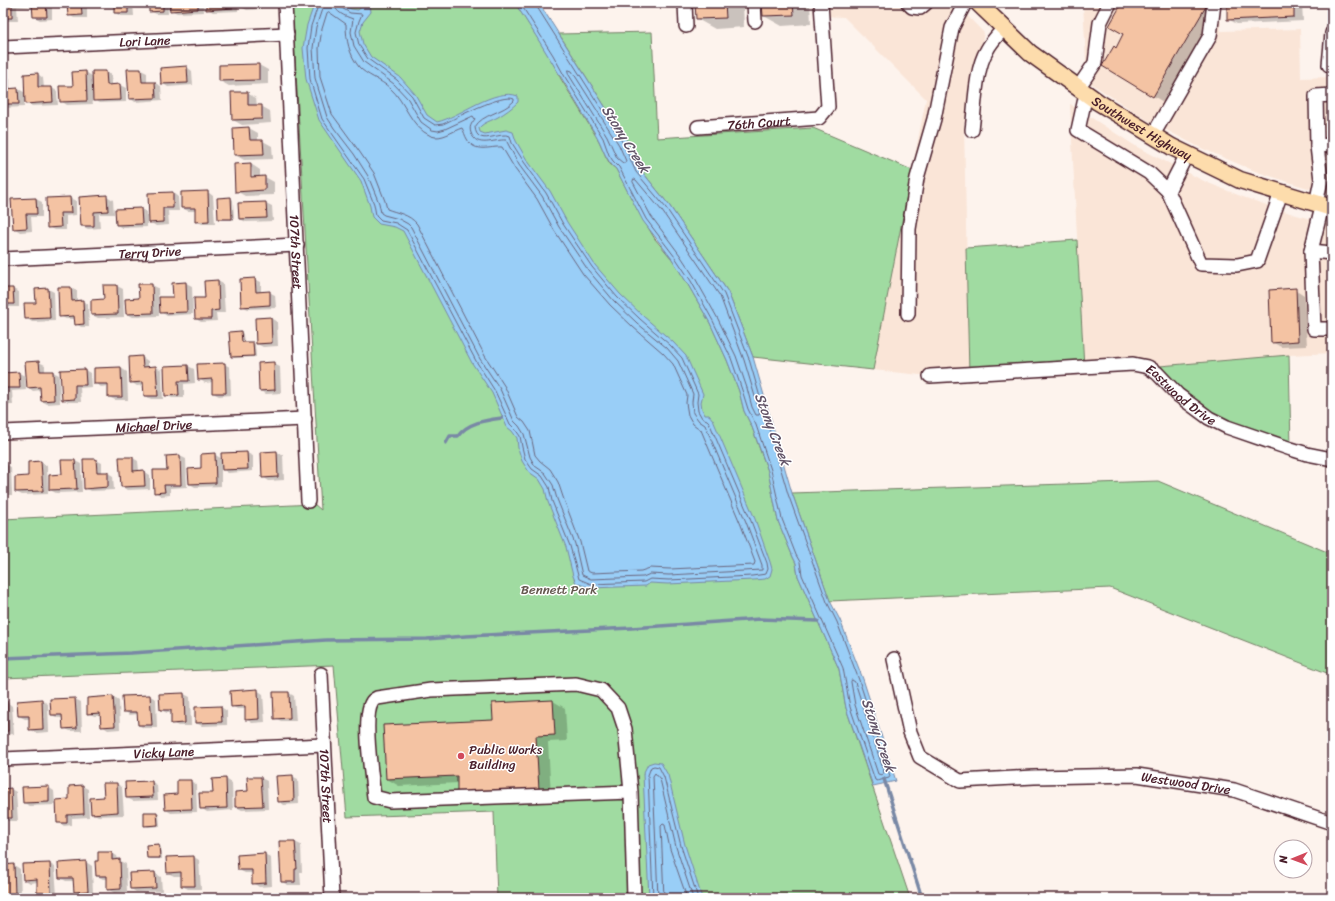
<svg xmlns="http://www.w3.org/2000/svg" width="1335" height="901" font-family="Sriracha,sans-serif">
	<rect width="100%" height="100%" fill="#fdf3ed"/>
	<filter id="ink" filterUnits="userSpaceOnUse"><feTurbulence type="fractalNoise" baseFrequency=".025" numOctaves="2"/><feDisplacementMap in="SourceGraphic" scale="8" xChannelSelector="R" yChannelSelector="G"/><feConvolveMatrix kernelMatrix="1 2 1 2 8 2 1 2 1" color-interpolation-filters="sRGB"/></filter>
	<g filter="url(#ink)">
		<path fill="#fae5d7" d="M821,3H955L984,33L964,124L969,373L930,376L873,370L926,99L844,17L822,16Z
			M1083,3H1219L1221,31L1300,29L1301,78L1332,77V195L1298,185L1255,171L1201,148L1147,120L1087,81Z
			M1070,104L1137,147L1206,182L1243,197L1293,214L1332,225V353L1289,355L1148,367H1084Z"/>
		<path fill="#a0dba1" stroke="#757d66" d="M292,3H515L550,57L561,79L599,141L606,157L610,164L616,169L637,209L655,239L672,259L687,283L710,323L727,360L739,391L744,411L752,427L760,450L768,471L778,521L793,557L796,563L798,576L839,669L846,708L910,898H497L494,812L347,817L334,665L3,678V519L314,504L321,510Z
			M652,32L657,138L813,128L912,170L873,370L753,357L728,292L669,205L640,169L627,141L559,34Z
			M1077,240L1084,367L969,373L966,248Z
			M1289,355L1291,449L1227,427L1148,367Z
			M1158,481L1332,554V675L1110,588L830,601L792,493Z"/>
		<path fill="#99cef7" stroke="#7988a5" d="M317,3H340L351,9L358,10L366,3H370L371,12L363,22L360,31L363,44L371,57L400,77L415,94L427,115L437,122C460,117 494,87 518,96V102C512,108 505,113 498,117C491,121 484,122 479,128L480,132L485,134L506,130L513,132L516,141L527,160L550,191L567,222L595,265L620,294L643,316L673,342L686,356L703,394L701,402L702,409L705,415H709L713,420L755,519L770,562L772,569L770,576L765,579L753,580L668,584L650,583L646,586L590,588L576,583L573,576L566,547L548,502L545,489L539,479L529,472L522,461L518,448L517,438L512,431L507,427L492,393L472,363L403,231L395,227L379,224L372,217L370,206L361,181L319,120L306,79L303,48L307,25L314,5Z
			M515,3H539L627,141L640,169L669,205L728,292L753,357L792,493L830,601L840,620L863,679L896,781L873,786L846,708L839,669L798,576L796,563L793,557L778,521L768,471L752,427L744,411L739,391L727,360L710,323L687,283L672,259L643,221L616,169C605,160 603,147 596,135C569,91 543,46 515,3Z
			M654,762L661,763L668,775L685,845L702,898H649L643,774L648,764Z"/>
		<path fill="#0003" fill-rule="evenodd" d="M3,3H31V6L17,7L18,21H5L3,20Z
			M33,3H65V5L52,6V19L40,20L34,17Z
			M68,3H100L87,4V18H74L69,15Z
			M115,3H133L134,16H121L115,13Z
			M150,3H168V14H156L150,11Z
			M170,3H203L204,12L177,13L171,10Z
			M207,3H238V11L213,12L207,9Z
			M241,3H261V9L247,10L241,7Z
			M556,3H582V4L559,5Z
			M696,3H743L744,27L715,29L697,19Z
			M763,3H810L811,24L782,26L764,16Z
			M1123,3H1214L1222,7L1165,103L1103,66L1116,49L1125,34Z
			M1228,3H1300L1302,4L1303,21L1237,24L1228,19Z
			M259,65L268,70V84L229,86L220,81Z
			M187,67L192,71L193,85L168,87L162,83Z
			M128,70H141L147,73V83H155L161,86L162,100L135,102L130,98Z
			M86,72L93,77L106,72L111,75L112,85H120L126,88V102L100,103L92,99L93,104L67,105L61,101Z
			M38,74L43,78L44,88H52L57,91L58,105L32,106L24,102V107L3,108V76L10,79V89H18L26,93Z
			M247,93L256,98L257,106H261L270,111L271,123L242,125L233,120Z
			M249,128L258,133V141H263L272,146L273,159L244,160L235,155L234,129Z
			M251,164L260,170V177H265L274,182V195L245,196L236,191ZM250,168H252L253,182H251Z
			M208,192L213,196L215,224H202L196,221V211H188L182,208Z
			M173,193L178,197L179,211H168L169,225L156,226L150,222Z
			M107,196L113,200L114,214H99L100,228L88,229L82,226L80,197Z
			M70,198L76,201V215L66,216V230H54L48,227L47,199Z
			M231,198L233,200L234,220H221L219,219Z
			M36,199L42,202V217H31L32,231L20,232L14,228Z
			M266,203L272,206L273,221L246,222L240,219L239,204Z
			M141,209L147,212V227L122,228L117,225L116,210Z
			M255,279L261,282V292H269L275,295L276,308L248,309L242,306Z
			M218,281L223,284L225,313H216L217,321L201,322L196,319Z
			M186,283L192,286L193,314L167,316L161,312Z
			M152,285L158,288L159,316L133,317L127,314Z
			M117,286L123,289L124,317L98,318L92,315Z
			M59,288H71L77,291V301H82L88,304L89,327H81L76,324L75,319H66L60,316Z
			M3,289H13L19,292V307H3Z
			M48,289L54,292L55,321L32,322L26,318L37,304L36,290Z
			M1295,289L1304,295L1307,346L1281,347L1272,342Z
			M271,318L277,322L278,346L263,347L257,344Z
			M241,332L243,334L244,343H253L255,344L256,357L234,358L232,356Z
			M142,357L148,361V368L156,367L162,370L163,399H151L145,396L144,385L137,386L131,382Z
			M39,362L45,365V372H53L59,375L60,403L47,404L42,401L41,390L33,391L28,387Z
			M224,364L230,367L231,395L219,396L213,393V382L205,383L199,379Z
			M274,364L280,367L281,393L266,394L260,391Z
			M188,366L194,369L195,383L184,384V398H172L166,395L165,367Z
			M121,368L127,372L128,400H115L109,397V386L101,387L95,383Z
			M85,370L90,373L91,387L80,388L81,402H68L63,399Z
			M19,373L25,376L26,390L12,391L13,405H3V374Z
			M277,452L283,455L284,480L269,481L263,477Z
			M247,453L253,456V471L228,473L221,468V486L195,487L190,484L214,454L222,459Z
			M180,456L186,459L187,487L170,488V495L161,496L155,492L168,471Z
			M133,458L138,461L139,471H144L150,475V489L127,490L121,486Z
			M84,460H96L102,463V473H108L113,476L114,490L91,491L85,488Z
			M63,461H75L81,464L82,492L56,493L50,490L63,475Z
			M41,462L47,466L48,494L22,495L16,492L29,477V463Z
			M3,464H5L11,467L12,495H3Z
			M257,690L263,694L265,722L252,723L246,719V709H237L232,706Z
			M289,693L294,696L296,721H281L275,718Z
			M184,694L190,697L191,726H178L172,723V713H167L161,710Z
			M150,696L156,699L157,728H144L138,725V714L130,715L124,711Z
			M113,697L119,701L120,729L108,730L102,726L101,716H94L88,713V699Z
			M75,699L81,702L82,731H70L64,728L63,718H58L52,715V700Z
			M42,700L48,704L49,732L36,733L30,729V719H25L19,716Z
			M553,701L565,708L567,741L548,742L551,796L458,783L399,786L387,779L494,721L493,704Z
			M7,702L12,706L14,734L3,735V703Z
			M221,707L227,711V725L202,726L196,723Z
			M292,776L298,779L299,804L284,805L279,801Z
			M249,778H261L267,781L268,809L242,810L236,807L249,792Z
			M226,779L232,783L233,810L207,812L201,808Z
			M190,781L196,784L197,812L171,813L166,810Z
			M152,782L157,785L158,800L133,801L127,798Z
			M117,784L122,787L124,815L98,816L92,813Z
			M82,786L88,789L89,817L72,818V825L64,826L58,822L70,800Z
			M48,787L54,791L55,805L30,806L24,803Z
			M11,789L16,792L18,821H3V790Z
			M157,813L159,814L160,826L148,827L145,825Z
			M295,842L301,845L302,872H300L301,885H288L282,882Z
			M159,845L161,847L162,859H150L148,858Z
			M112,853L117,856L118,860L126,864L127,892L114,893L108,889V879H103L97,876L99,861Z
			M265,854L271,858L272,886L259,887L253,883V873H245L239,870Z
			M194,857L199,860L201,889H188L182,886V876H174L168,873Z
			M86,862L92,866L93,894L80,895L75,891L74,881H66L60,878Z
			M50,864L55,867L57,896H44L38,893V882L30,883L24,879Z
			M14,865L20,869L21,897L8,898L3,894V866Z
			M155,873L161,877L162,891L136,892L131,889L130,874Z"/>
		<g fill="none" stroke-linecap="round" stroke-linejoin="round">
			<path stroke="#6a657d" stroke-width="1" d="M319,3L311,26L308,48L310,79L322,119L364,179L374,204L376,215L381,220L396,223L407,230L476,361L495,391L510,424L515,429L520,436L522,447L525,459L532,469L542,476L549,487L552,501L570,546L579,579L591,584L644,582L650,579L669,580L752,576L766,574L768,569L767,563L751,521L709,422L707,420L702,418L698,411L697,402L698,394L682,358L670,345L640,319L617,297L592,267L563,224L546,193L524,162L512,143L510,136C499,131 477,148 475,127C482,114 503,113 514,101V99C502,93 456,118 443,124L435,125L424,118L412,96L397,80L368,59L359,45L356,32L359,21L362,14L350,13L340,7L339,3
				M324,3L316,27L313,48L315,78L327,117L334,128L354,154L368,176L379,203L381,213L384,215L399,219L408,224L411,227L480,359L500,389L514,421L519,426L524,434L530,457L535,466L545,473L553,485L557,499L575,544L582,575L591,579L643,577L650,574L669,575L762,570V565L746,522L705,425L699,421L693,413L692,402L693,394L678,361L667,348L637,323L614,301L588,270L559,227L542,196L519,165L506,140C494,139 477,149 471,133C469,127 471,124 475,119L473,116L445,129L438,131L432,130L421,122L408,99L394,84L364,62L354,46L351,32L353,19C345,16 335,13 334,3
				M520,3L553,55L565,77L603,138L609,155L613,161L619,167L646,219L675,257L691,281L713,321L731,358L742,390L748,409L756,425L771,470L782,519L796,555L800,562L802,575L843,668L850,707L875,780L877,781L889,778L890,776L859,680L837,622L827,602L788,494L749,359L724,294L666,208L636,172L623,143L537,7L536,3
				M329,12L346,24C346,40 349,54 359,67C366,75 381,80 390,88C406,102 410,127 431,136C442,140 452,131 462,128C464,131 465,136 467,139C475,154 490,146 502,147L515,169L537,199L554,230L583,274L610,305L633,327L663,353L673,364L687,395L686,403L688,415L693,424L701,430L741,525L755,562L754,565L670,569L650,568L641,571L592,573L587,571L580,542L563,497L558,482L550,469L540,461L535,455L530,431L524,422L518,417L505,387L485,356L417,224C409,214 397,213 387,209L385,201L374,173L359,151L332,114L320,77L319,48L322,29L327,13Z
				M569,70L572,71L619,145L626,161L625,163H623L617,158L607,136L569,75L568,72Z
				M634,179L636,180L662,211L720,296L744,360L760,413L759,415H756L752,407L747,388L736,356L718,319L695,278L680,255L651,216L633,182Z
				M852,680L855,682L884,772L882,775L878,774L855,705L851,682Z
				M653,898L648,775L651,767L654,766L659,767L664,777L681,846L698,898
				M658,898L653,776L655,773L660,779L676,847L693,898
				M664,898L661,826L663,824L665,825L670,849L687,898"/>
			<path stroke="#7988a5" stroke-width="3.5" d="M446,443L450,436H458C468,422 487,420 502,418
				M3,658L131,653L326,640L427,639L466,636L631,628L760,619L818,621
				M884,779L922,898"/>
		</g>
		<path fill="#f4c3a3" stroke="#4a1f2b" d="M3,3H25L12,4V18H3Z
			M32,3H46L47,17H33Z
			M67,3H81L82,15L68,16Z
			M114,3H128V13H114Z
			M149,3H163V11L149,12Z
			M169,3H198V9L170,11Z
			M206,3H232L233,8L206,10Z
			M240,3H255V7H240Z
			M695,3H725L726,18L696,19Z
			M762,3H793L794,15L763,16Z
			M1122,3H1208L1153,97L1102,66L1114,46L1116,48L1123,34L1109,26Z
			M1227,3H1294V17L1227,20Z
			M259,64V80L219,81V65Z
			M187,66L188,83L161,84L160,68Z
			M127,69H141L142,82H155L156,98L129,99Z
			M86,71L87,101L60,102L59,86H73L72,72Z
			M92,71H106L107,85L120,84L121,100L93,101Z
			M38,73V87H52L53,102L25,104L24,74Z
			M3,75H4L5,89L18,88L19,104H3Z
			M231,92H248V105H262V119L232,120Z
			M249,127L250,140H263L264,154L234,155L233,128Z
			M251,163V177L265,176V190L235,192L234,164Z
			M208,191L209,221L195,222V208H181V192Z
			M173,192V208H163V222L149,223L148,193Z
			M107,195L108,211L94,212V226H81L79,197Z
			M70,197L71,213H60L61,227L47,228L46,198Z
			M231,197L232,219H218L217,198Z
			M36,198L37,214H26L27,228L13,229L11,199Z
			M266,202L267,218L239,219L238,203Z
			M141,208L142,224L116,225L115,209Z
			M255,278L256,292L270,291V305L241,307L240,279Z
			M218,280L219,310L211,311V319H195L194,298H205L204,281Z
			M186,282L187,312L160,313L159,297H173L172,283Z
			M138,284H152L153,313L126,314L125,299L139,298Z
			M103,285H117L118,314L91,315V300L104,299Z
			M58,287H71L72,301L83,300L84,324L75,325L74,316L59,317Z
			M3,288H13L14,304H3Z
			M48,288L50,318L25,319L24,303H36L35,289Z
			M1296,288L1298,341L1271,343L1269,290Z
			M271,317L272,343L256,344L255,318Z
			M241,331L242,342H253L254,356L231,357L229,332Z
			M142,356L143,367L156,366L158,396H144L143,382L130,383L129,357Z
			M39,361L40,371H53L54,400L41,401L40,387L27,388L25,362Z
			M274,362L275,390L259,391L258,363Z
			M225,363L226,393H212V379L198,380L197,364Z
			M188,365L189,381H178L179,395L165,396L164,366Z
			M121,367L122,397H108V384H94V368Z
			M85,369L86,385H75V399L62,400L60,370Z
			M19,372L20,388H6L7,402H3V373Z
			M277,451L278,477L262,478L261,452Z
			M247,452L248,469L222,470L221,453Z
			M215,453L216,483L189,484L188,469L201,468V454Z
			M180,455L181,485H164L165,492L154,493L153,470H167L166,456Z
			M119,457H133V471L144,470L145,486L121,487Z
			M83,459H96L97,472H108V487L84,489Z
			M61,460H75L77,489L49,490V475L62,474Z
			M41,461L43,491L15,492V477L28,476V462Z
			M3,463H6L7,492H3Z
			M258,689L259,719L245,720V706L231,707L230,691Z
			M273,692H289L290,718L274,719Z
			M184,693L185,723L171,724V710H160L159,694Z
			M150,695L152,725H138L137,712H123L122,696Z
			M113,696L115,726L101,727L100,713L87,714V698Z
			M75,698L77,728L63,729L62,715H51L50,699Z
			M42,699L43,729L29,730V716H18L17,701Z
			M553,700L555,735L536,736L539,790L457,794V776L386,779L383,725L493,720L492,703Z
			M7,701L8,731L3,732V702Z
			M221,706L222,722L195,723V707Z
			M293,775L294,801L278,802L276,776Z
			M247,777H261L263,806L235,807V792L248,791Z
			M226,778L227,808L200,809L199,793H213L212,779Z
			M177,780H191L192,809L165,810L164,795L177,794Z
			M152,781L153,797L126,798L125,782Z
			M103,783H117L118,812L91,814L90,798L104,797Z
			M83,785L84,814L67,815V823H57L56,800L69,799V786Z
			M49,786V802L23,803L22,787Z
			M11,788L12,818H3V789Z
			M144,812H157L158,825L144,826Z
			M279,841H295L297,869H295V882H281Z
			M159,844L160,858H147L146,845Z
			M98,852H112V860L120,859L121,889L107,890V876H96L95,861H98Z
			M265,853L266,883L252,884V870H238L237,855Z
			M194,856L195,886H181V872L167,873L166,857Z
			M86,861L88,891L74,892L73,878H59L58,863Z
			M50,863L51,893H37V879L23,880L22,864Z
			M14,864L15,894L3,895V865Z
			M155,872L156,888L130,889L129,873Z"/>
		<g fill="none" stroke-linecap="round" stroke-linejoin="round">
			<defs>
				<g id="minor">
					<path id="s1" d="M285,3L308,501"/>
					<path d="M685,3L686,26"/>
					<path d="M754,3L755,21"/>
					<path d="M908,3L912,7L920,8L926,3"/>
					<path d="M1332,33L1329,65H1332"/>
					<path id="s2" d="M3,47L287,34"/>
					<path d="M1078,88L1095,63L1100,23L1110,3"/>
					<path d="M1086,94L1078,130L1149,173L1168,191"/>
					<path id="s3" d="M698,127L819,118L828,107L821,3"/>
					<path d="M972,130C975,108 975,69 987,50C991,42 998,35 1004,28"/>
					<path d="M1153,135L1210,36L1214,3"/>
					<path d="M1317,146L1332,145"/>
					<path d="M1187,154L1168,191L1201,264L1237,265L1257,261L1281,193"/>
					<path d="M1316,204L1321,180L1317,146L1316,96L1332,95"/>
					<path d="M1322,206L1311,251L1314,329H1332"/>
					<path d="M1311,251L1332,253"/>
					<path id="s4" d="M3,259L297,245"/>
					<path d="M908,314L909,229L917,178L934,119L952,28L965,3"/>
					<path id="s5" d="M930,376L1133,364L1148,367L1157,373L1178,395L1209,418L1227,427L1291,449L1307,454L1332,459"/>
					<path id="s6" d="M3,432L305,419"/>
					<path id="s7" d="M894,659L910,732L920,757L960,781L1034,777L1137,775L1234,790L1332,823"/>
					<path id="s8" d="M321,674L332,898"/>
					<path id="s9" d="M3,759L324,745"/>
					<path d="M631,792L390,801L374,797C372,778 362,717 372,702C373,700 375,699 377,698L431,690L576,684L601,690L618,708L625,729L631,792L634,898"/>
				</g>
				<g id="major">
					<path id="s10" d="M978,3L1030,53L1098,102L1172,147L1240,180L1332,208"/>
				</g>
			</defs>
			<use href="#minor" stroke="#4a1f2b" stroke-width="16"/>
			<use href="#major" stroke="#4a1f2b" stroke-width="19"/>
			<use href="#minor" stroke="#fff" stroke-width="13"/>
			<use href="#major" stroke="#fddcac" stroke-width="16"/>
		</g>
	</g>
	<circle fill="#d1495b" stroke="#fff" stroke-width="1.5" cx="461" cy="756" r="4"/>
	<g text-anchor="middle" stroke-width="3" stroke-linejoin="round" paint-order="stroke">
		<g font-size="13" fill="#4a1f2b" stroke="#fff">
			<text dy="5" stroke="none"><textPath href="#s2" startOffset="142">Lori Lane</textPath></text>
			<text dy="5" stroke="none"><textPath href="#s3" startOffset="61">76th Court</textPath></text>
			<text dy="5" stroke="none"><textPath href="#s10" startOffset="207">Southwest Highway</textPath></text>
			<text dy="5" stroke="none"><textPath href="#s4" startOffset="147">Terry Drive</textPath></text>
			<text dy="5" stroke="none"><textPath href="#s1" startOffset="249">107th Street</textPath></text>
			<text dy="5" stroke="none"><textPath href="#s5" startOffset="262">Eastwood Drive</textPath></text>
			<text dy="5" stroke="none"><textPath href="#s6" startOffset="151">Michael Drive</textPath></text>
			<text dy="5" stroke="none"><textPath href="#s9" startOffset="161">Vicky Lane</textPath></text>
			<text dy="5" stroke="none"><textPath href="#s7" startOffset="375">Westwood Drive</textPath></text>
			<text dy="5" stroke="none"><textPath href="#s8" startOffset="112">107th Street</textPath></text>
		</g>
		<g font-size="13" fill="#64574e" stroke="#fff">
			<text x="559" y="594">Bennett Park</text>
		</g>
		<g font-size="13" fill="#4a1f2b" stroke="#fff" text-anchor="start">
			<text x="469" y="754">Public Works<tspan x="469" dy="15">Building</tspan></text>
		</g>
		<g font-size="14" font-style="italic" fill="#625468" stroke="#fff">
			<text transform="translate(626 139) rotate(58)" y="5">Stony Creek</text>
			<text transform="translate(773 429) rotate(69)" y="5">Stony Creek</text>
			<text transform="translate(879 735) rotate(71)" y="5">Stony Creek</text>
		</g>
	</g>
	<rect width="1335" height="901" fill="none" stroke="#fff" stroke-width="16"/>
	<rect x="8" y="8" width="1319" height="885" fill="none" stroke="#4a1f2b" stroke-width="1.5" filter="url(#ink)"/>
	<g transform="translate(1293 859) rotate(269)"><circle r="19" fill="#ffffff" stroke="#b7a5aa"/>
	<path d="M0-3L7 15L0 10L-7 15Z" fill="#d1495b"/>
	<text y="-6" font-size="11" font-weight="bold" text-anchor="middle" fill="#4a1f2b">N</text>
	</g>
</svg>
